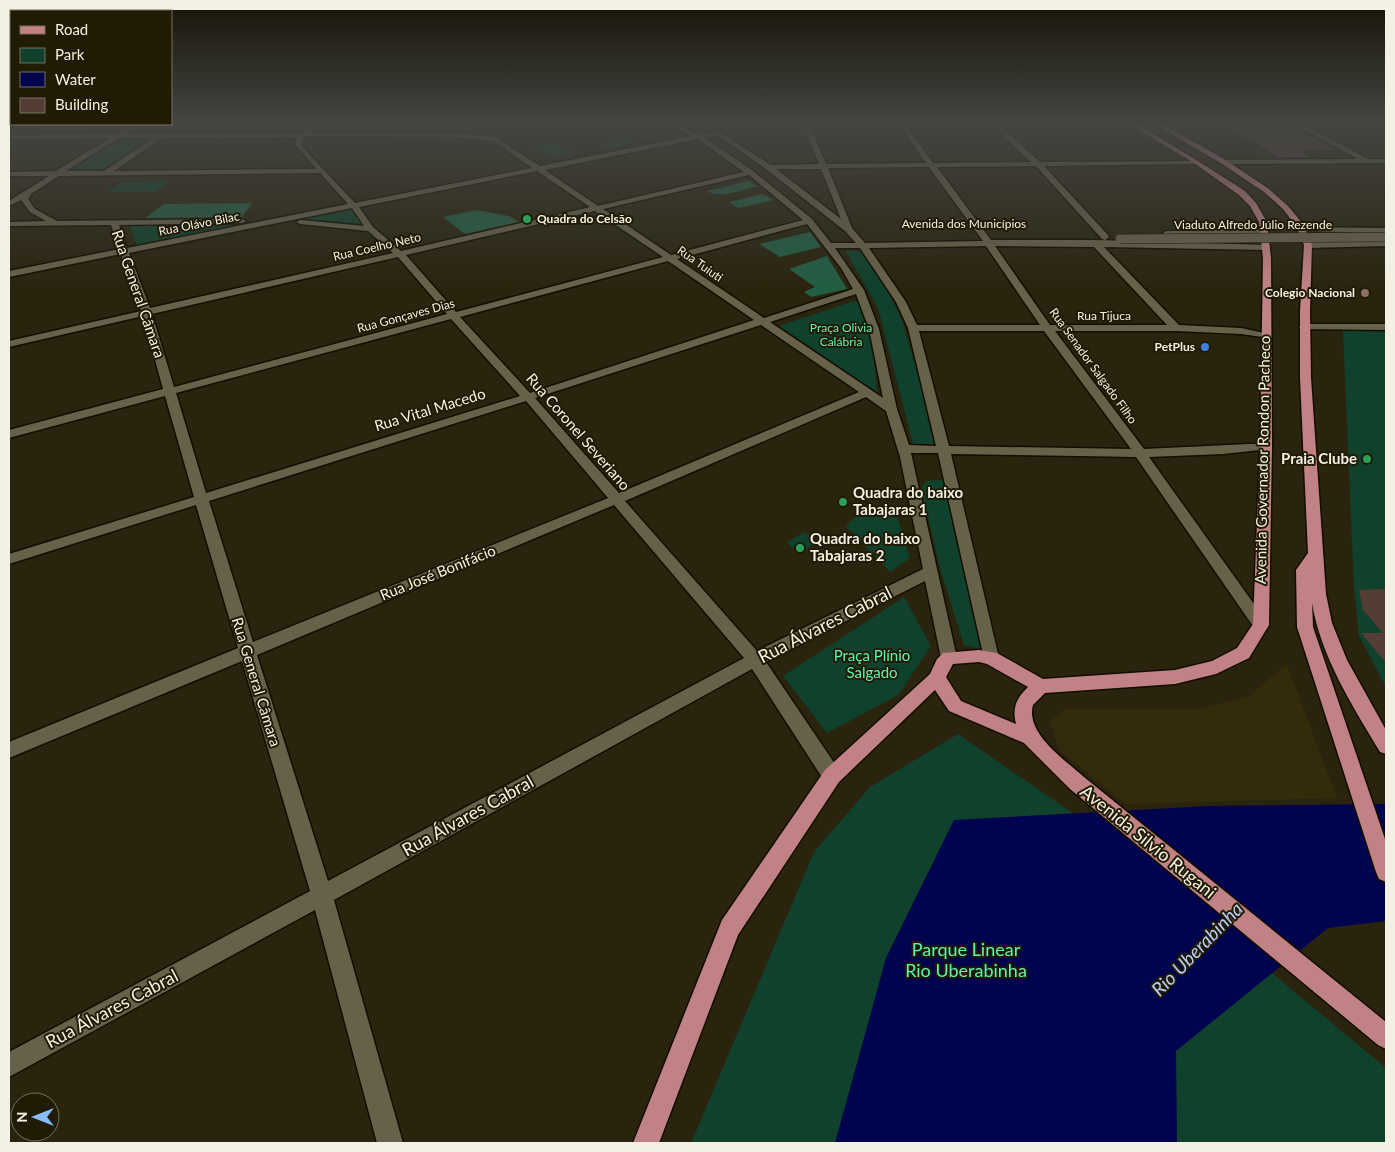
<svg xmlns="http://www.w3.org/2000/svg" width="1395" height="1152" font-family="Lato,sans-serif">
	<rect width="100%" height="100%" fill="#2a240f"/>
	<path fill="#10412c" d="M609,133L629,134L626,147L605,148Z
		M119,138H150L102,170H68Z
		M556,143L574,153L552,158L534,147Z
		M169,181L155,192H108L122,182Z
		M351,209L363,224L300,219Z
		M240,224L137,246L129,225Z
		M845,250L860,251L882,280L902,320L938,444H913L878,308Z
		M854,301L858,302L872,338L877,392L779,326Z
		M1386,330V687L1359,636L1354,588L1343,331Z
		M941,480L946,482L981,649L964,645L941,572L921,489L926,481Z
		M869,504L880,517L895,509L910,558L890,572L846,526Z
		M805,532L817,542L799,554L787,542Z
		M904,597L931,646L898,695L827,733L783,676Z
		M958,734L1113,841L1386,1068V1143H691L814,852L870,787Z"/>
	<path fill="#225e43" d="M749,181L757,186C742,190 720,199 707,191Z
		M762,194L774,200L738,208L729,202Z
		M252,203L242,217L145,218L164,204Z
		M477,210L509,216L519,222L465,234L443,217Z
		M810,232L821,247L780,257L759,244Z
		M827,256L847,289L811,297L804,292L815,287L789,269Z"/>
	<path fill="#342b0a" d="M1287,664L1337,798L1126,804L1060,751L1050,721L1066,709H1198L1247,697Z"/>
	<path fill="#00034d" d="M1386,804V921L1328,928L1176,1051L1177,1143H835L886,958L954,820L1210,806Z"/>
	<path fill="#543d34" d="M1224,124H1288L1336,150H1300L1309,157H1278Z
		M1386,589V663L1361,633H1383L1363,610L1359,590Z"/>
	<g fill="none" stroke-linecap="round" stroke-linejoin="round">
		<defs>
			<path id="minor" d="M132,124H140L125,134L302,133L309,127L312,129L309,133H456L495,137L540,166L692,136L666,124C686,124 691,136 712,132L698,124H707L771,165L819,164L803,124H809L826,164L926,163L898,124H905L933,163L1031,162L993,126L974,124H1009L1008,126L1001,127L1040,162L1198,161L1200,162L1196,164L1044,166L1108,235L1109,237L1105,240L1102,239L1036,166L937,167L991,240H1095L1269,245V249L1266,250L1104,247L1179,325L1241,328L1269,334L1270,336L1269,338L1241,334L1176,331H1055L1144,449L1270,443L1272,446L1270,449L1223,454L1149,457L1269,625L1267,629L1261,631L1255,629L1136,457L951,454L999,658L997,663L991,664L985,663L938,453H911L957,658L955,663L949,664L943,663L941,658L925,581L766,662L839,770L841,776L839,782L832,784L825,782L752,669L334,900L403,1143H377L315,910L9,1077V1052L310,891L242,661L9,758V742L238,648L196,505L9,564V554L194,497L165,396L9,438V430L163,389L143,316L9,347V341L141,311L121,254L9,277V271L119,249L111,225L9,226V222L46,221L30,212L21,200L9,206V201L49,176H9V172L56,171L110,138L9,139V135L116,134ZM717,135L766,169L845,231L856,243H831L812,219L753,171L705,138ZM305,136L456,137L493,141L532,168L355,203L305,150L301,144ZM298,137L295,144L316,169L114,171L162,138ZM119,138H153L104,171H66ZM698,139L744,172L598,206L545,170ZM929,167L983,241L865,243L852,228L828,168ZM776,169H821L841,219ZM537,171L590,207L401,251L373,227L359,207ZM320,173L348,204L127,248L119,225L242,223L246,221L242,219L57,221L35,209L28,199L31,194L59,176ZM749,175L803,220L671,255L603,209ZM352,208L364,226L300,220L296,222L300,224L368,231L393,253L150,308L129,253ZM595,211L663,257L456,312L406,255ZM807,224L841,268L853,289L764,318L677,259ZM986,246L1040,325H917L906,302L869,248ZM995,246L1094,247L1167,325H1050ZM835,248H860L896,302L908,328L936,446L909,445L897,409L879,329L864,290ZM398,257L447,314L174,387L152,314ZM668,261L754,320L530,393L460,317ZM856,294L869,329L883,398L770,322ZM451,319L520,396L206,493L176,393ZM761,325L859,392L619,493L535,398ZM919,331H1044L1131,449L949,446ZM866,397L886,411L900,457L923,569L757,651L625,501ZM526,401L608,498L253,642L209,501ZM614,505L744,658L328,881L257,655Z
				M1294,124H1303L1368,159H1386V163L1224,164L1220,162L1224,160L1358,159Z
				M1299,227L1386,228V233L1302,231H1299Z
				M1264,229L1268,232L1267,234L1166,237L1162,234L1166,231Z
				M1386,240V246L1308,248L1304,245L1308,242Z
				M1304,324H1386V330L1300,329L1299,327Z"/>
			<path id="major" d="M1129,124H1137L1198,161L1245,191L1256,203L1267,222L1271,258L1272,446L1269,625L1249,658L1216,674L1175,684L1045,693L1033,705C1025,733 1065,760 1084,777L1386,1022V1049L1378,1045L1070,789L1024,743L949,711L935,690L839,782L738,935L659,1143H633L722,920L825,770L930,674L937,659L943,653L979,650L997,653L1043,679L1175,670L1212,661L1237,648L1253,624L1260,446L1263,258L1259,222L1250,206L1239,195L1194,163ZM979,662L987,664L1028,687C1016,698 1012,709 1016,724L961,701L946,677L953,664Z
				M1154,124H1162L1224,159L1269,189L1288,206L1303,224L1312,245L1310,311L1311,378L1326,594L1332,623L1347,660L1386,730V754L1380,752C1352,705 1321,657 1312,603L1313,627L1386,842V882L1379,879L1376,872L1297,627L1296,570L1308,553L1300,378V311L1304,245L1296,226L1283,209L1264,192L1219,162Z"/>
		</defs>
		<use href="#minor" stroke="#130d00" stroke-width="3"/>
		<use href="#major" stroke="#130d00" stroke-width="3"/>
		<use href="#minor" fill="#68614a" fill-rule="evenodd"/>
		<use href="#major" fill="#c08284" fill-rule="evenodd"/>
		<defs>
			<path id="minor-bridge" d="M1120,239L1386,237"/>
		</defs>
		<use href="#minor-bridge" stroke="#130d00" stroke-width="10" stroke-linecap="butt"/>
		<use href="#minor-bridge" stroke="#68614a" stroke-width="9"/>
	</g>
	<linearGradient id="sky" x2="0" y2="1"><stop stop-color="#171408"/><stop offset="0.43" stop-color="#444542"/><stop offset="1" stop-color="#444542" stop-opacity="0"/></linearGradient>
	<rect width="1395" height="286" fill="url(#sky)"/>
	<g fill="#2e9e5b" stroke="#211b06" stroke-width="2">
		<circle cx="527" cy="219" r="5"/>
		<circle cx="1367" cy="459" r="5"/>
		<circle cx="843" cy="502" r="5"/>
		<circle cx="800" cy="548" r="5"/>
	</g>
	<circle fill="#8d6e63" stroke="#211b06" stroke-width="2" cx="1365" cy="293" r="5"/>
	<circle fill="#3f7fe0" stroke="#211b06" stroke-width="2" cx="1205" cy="347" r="5"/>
	<g text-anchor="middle" stroke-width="4" stroke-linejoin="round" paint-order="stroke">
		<g font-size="12" font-weight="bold" fill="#f4f0e3" stroke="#211b06" text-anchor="end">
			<text x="537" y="223" text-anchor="start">Quadra do Celsão</text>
			<text x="1355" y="297">Colegio Nacional</text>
			<text x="1195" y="351">PetPlus</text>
		</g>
		<g font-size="12" fill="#f4f0e3" stroke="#211b06">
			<text transform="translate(199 224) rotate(-11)" y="4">Rua Olávo Bilac</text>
			<text x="964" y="228">Avenida dos Municípios</text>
			<text x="1253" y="229">Viaduto Alfredo Júlio Rezende</text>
			<text transform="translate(377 247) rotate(-13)" y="4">Rua Coelho Neto</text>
			<text transform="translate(700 264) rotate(35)" y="4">Rua Tuiuti</text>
			<text transform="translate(406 316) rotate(-15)" y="4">Rua Gonçaves Dias</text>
			<text x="1104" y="320">Rua Tijuca</text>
			<text transform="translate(1093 366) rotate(54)" y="4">Rua Senador Salgado Filho</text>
		</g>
		<g font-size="12" fill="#5ef4b2" stroke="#211b06">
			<text x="841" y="332">Praça Olivia<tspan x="841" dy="14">Calábria</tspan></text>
		</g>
		<g font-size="15" fill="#f4f0e3" stroke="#211b06">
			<text transform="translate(138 294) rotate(71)" y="5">Rua General Câmara</text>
			<text transform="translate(430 410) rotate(-17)" y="5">Rua Vital Macedo</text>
			<text transform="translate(578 432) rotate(49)" y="5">Rua Coronel Severiano</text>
			<text transform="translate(1263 460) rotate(-89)" y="5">Avenida Governador Rondon Pacheco</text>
			<text transform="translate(438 573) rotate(-22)" y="5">Rua José Bonifácio</text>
			<text transform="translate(256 682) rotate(73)" y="5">Rua General Câmara</text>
		</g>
		<g font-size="15" font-weight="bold" fill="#f4f0e3" stroke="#211b06" text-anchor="start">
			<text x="1357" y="464" text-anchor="end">Praia Clube</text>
			<text x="853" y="498">Quadra do baixo<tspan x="853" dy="17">Tabajaras 1</tspan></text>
			<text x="810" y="544">Quadra do baixo<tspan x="810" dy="17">Tabajaras 2</tspan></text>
		</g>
		<g font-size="15" fill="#5ef4b2" stroke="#211b06">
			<text x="872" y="661">Praça Plínio<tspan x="872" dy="17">Salgado</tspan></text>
		</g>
		<g font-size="18" fill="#f4f0e3" stroke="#211b06">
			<text transform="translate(825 625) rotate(-27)" y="6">Rua Álvares Cabral</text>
			<text transform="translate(468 816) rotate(-29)" y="6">Rua Álvares Cabral</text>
			<text transform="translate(1148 842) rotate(39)" y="6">Avenida Silvio Rugani</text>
			<text transform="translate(112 1009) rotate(-28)" y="6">Rua Álvares Cabral</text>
		</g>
		<g font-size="18" fill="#5ef4b2" stroke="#211b06">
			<text x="966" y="956">Parque Linear<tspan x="966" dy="21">Rio Uberabinha</tspan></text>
		</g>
		<g font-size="19" font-style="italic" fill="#b8cef8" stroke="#211b06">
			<text transform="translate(1197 949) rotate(-46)" y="7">Rio Uberabinha</text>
		</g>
	</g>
	<rect width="1395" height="1152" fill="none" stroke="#f4f0e3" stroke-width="20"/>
	<rect x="10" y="10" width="162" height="115" fill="#211b06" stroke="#75705e"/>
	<rect x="20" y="26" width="25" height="8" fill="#c08284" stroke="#75705e"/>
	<text x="55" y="35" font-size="15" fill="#f4f0e3">Road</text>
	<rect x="20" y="48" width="25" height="15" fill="#10412c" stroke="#75705e"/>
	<text x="55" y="60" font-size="15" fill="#f4f0e3">Park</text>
	<rect x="20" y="72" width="25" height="15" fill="#00034d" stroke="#75705e"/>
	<text x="55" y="85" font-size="15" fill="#f4f0e3">Water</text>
	<rect x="20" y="98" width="25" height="15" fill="#543d34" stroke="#75705e"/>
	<text x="55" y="110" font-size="15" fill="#f4f0e3">Building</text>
	<g transform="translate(35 1117) rotate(270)"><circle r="24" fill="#211b06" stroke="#75705e"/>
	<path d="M0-4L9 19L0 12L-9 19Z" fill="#87bbfc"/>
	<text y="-8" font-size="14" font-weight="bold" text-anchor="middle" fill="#f4f0e3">N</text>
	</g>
</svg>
